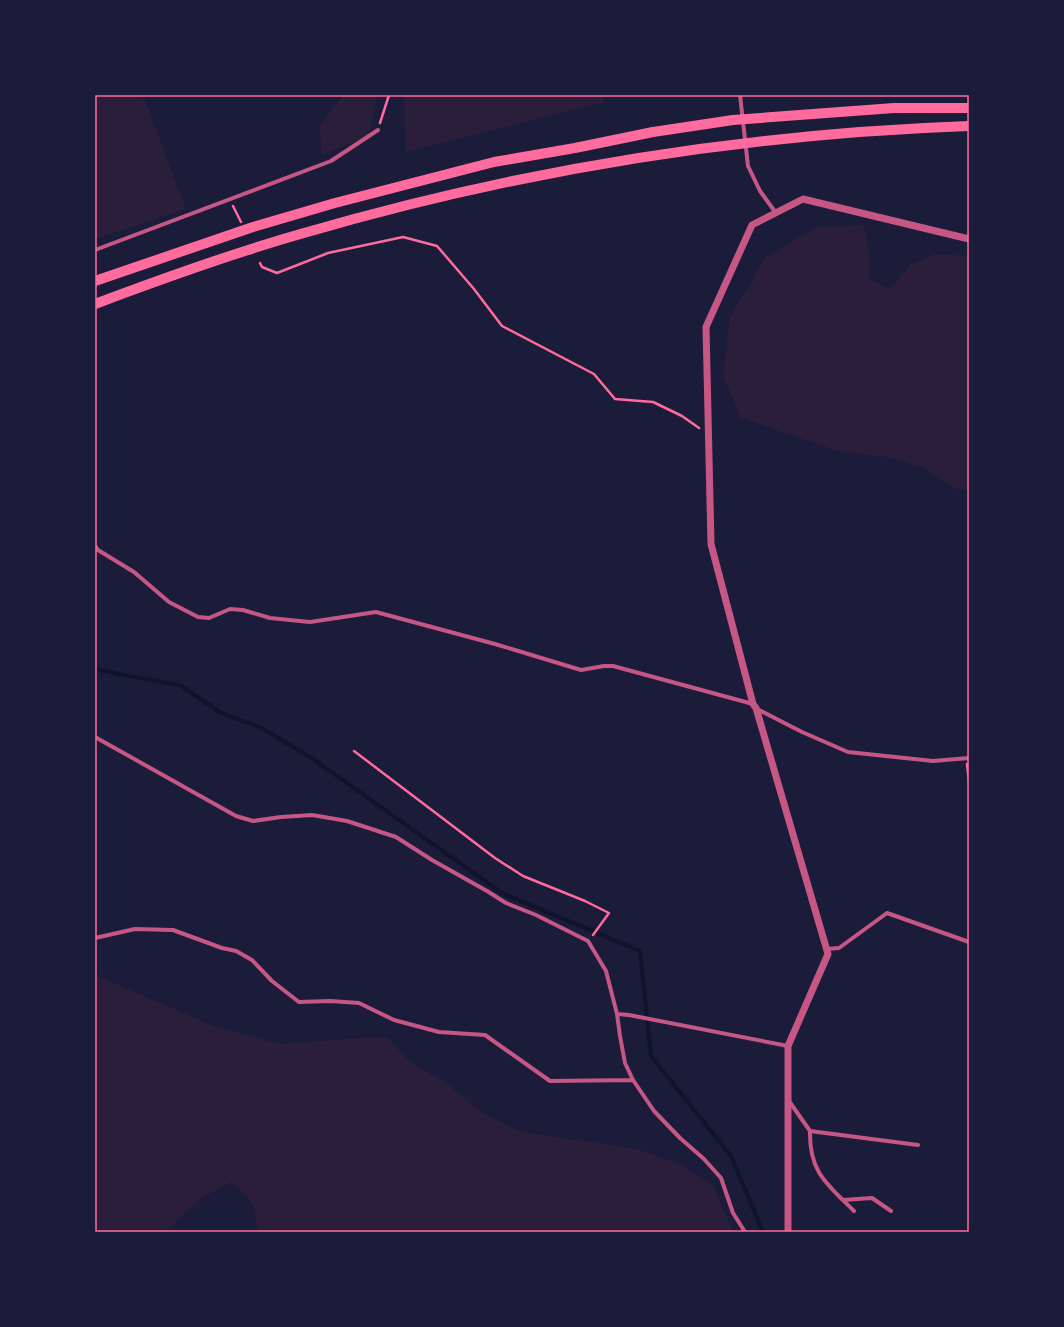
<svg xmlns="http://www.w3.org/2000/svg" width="1064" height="1327" font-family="Manrope,sans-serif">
	<rect width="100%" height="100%" fill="#1b1b3a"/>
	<path fill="#2a1e3b" d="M95,95H143L186,209L95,239Z
		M343,95H378L368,136L322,155L319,126Z
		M404,95H603L604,102L406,152Z
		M864,225L869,252L870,279L889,289L911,265L935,254L969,256V490L956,489L925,468L887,457L838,451L741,418L723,375L730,317L766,257L817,227Z
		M95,975L214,1026L280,1044L359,1038H388L409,1061L446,1083L483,1113L522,1132L637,1149L679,1164L714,1186L733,1232H259L252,1203L232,1182L201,1198L166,1232H95Z"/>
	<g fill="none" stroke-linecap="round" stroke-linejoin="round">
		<path stroke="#12122b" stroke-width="4" d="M95,669L123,675L180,685L221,713L260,727L313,759L502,893L640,951L651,1056L731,1156L763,1232"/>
		<path stroke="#ff6b9d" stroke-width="2.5" d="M380,123L389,95
			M233,206L241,222
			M260,263L262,267L277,273L328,253L403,237L437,246L474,289L502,326L594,374L615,399L653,402L682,416L699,428
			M354,751L495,858L523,876L585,901L609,913L593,935
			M967,764L969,781"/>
		<path stroke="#c65784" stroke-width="4" d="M740,95L748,166L760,191L776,213
			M95,250L331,161L378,130
			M95,546L98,550L134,572L169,602L198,617L209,618L230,609L243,610L270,618L310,622L376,612L495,644L581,670L604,666H613L753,704
			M757,709L802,732L848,752L933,761L969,758
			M95,737L236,816L253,821L281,817L312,815L347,821L396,837L432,860L487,891L506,903L536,915L588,941L606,971L617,1014L620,1036L625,1063L633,1080L654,1111L680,1138L704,1159L721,1178L733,1213L745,1232
			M95,938L135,929L173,930L222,948L236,951L252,960L272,981L299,1002L330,1001L359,1003L394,1020L439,1032L485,1035L550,1081L633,1080
			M827,949L839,948L887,913L969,942
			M617,1014L629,1015L788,1046
			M789,1101L810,1131L918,1145
			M810,1131C809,1172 827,1184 854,1211
			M843,1200L872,1198L891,1211"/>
		<path stroke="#c65784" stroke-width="7" d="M788,1232V1046L828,954L756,708L753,704L711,544L706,327L752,225L803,199L969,239"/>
		<path stroke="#ff6b9d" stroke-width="10" d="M95,281L253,227L335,203L494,162L575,148L653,132L733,120L894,108H969
			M95,304C164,278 233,253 304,233C520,170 743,134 969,126"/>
	</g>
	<rect width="1064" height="1327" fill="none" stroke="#1b1b3a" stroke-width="192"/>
	<rect x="96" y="96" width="872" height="1135" fill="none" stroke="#ff6b9d" stroke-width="1.5"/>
</svg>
